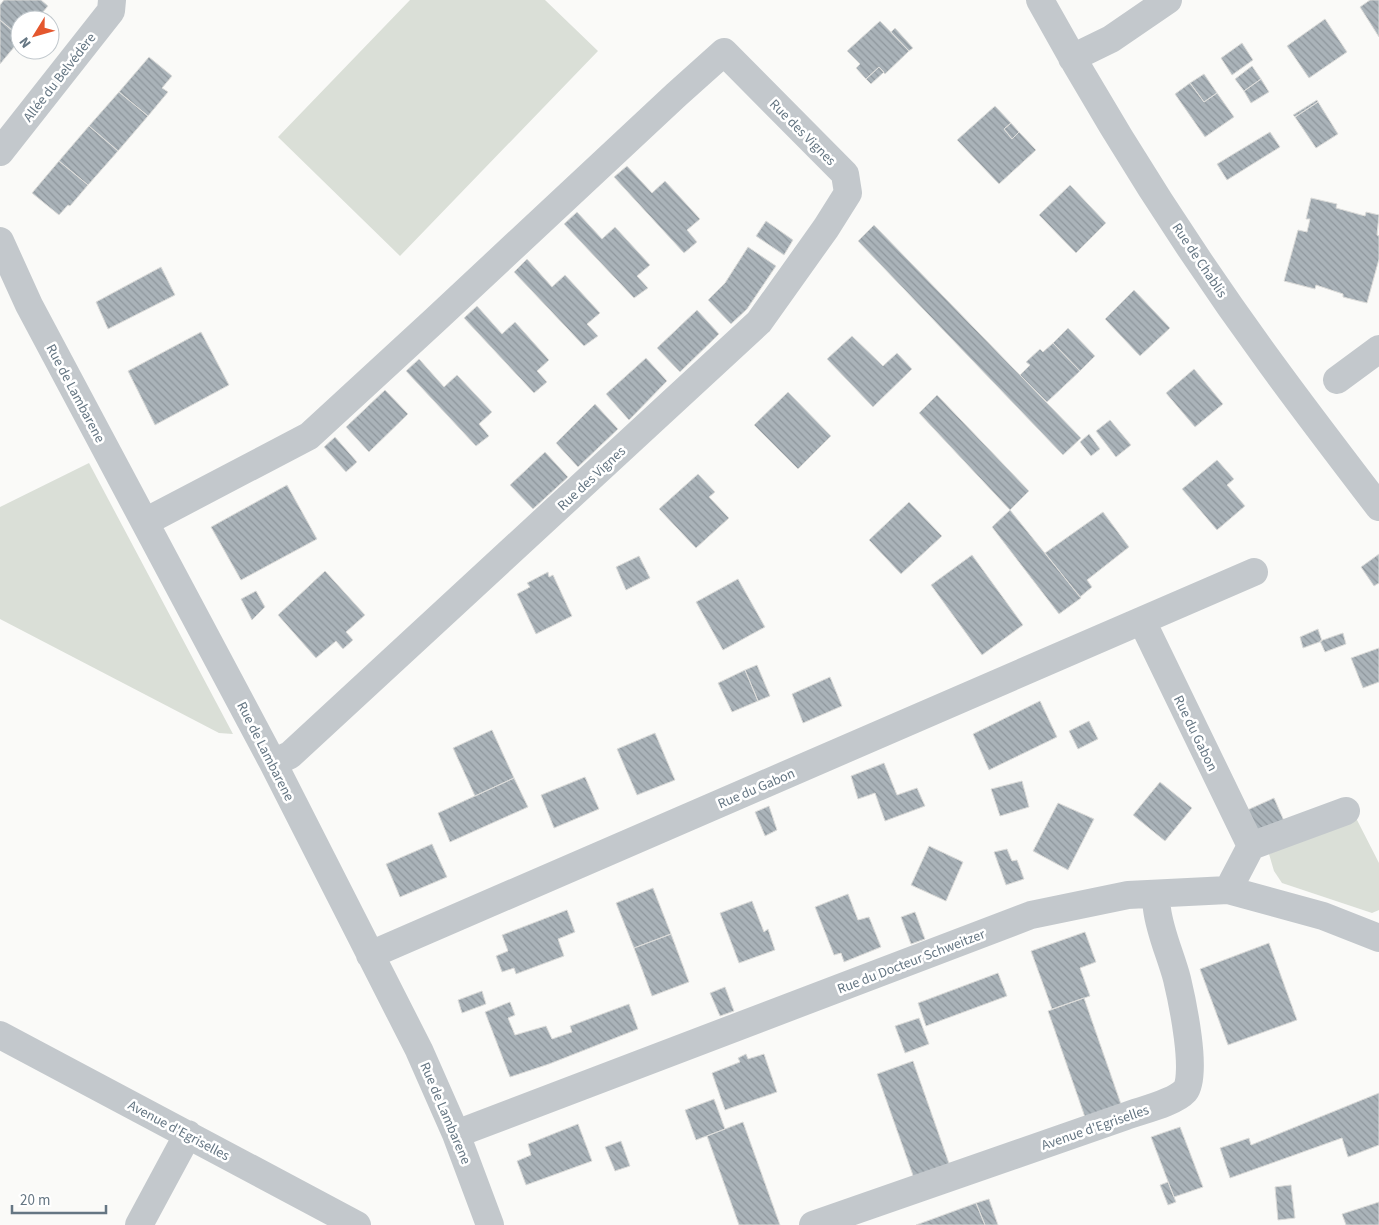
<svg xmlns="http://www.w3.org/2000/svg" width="1379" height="1225" font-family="'Source Sans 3',sans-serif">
	<defs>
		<pattern id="building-back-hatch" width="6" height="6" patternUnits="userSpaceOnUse" patternTransform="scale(1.25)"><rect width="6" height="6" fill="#aab3b9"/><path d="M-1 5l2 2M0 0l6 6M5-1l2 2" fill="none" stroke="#8e969c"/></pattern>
	</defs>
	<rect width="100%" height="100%" fill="#fafaf8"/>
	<path fill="#dadfd7" d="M410,0H545L598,51L400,256L278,137Z
		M89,463L233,734L219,733L0,619V507Z
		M1356,818L1379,863V910L1372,913L1282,883L1274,871L1269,854Z"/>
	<path fill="url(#building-back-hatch)" stroke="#dcdcda" d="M4,0H41L48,6L36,20H20V37L0,20V5Z
		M1370,0H1379V37L1360,7Z
		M1325,19L1347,52L1309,78L1287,46Z
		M0,20L20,37V40L0,64Z
		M880,21L909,51L885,74L879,67L866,79L856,68L860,64L847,51Z
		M895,28L913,48L909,51L891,32Z
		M1242,43L1253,60L1232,75L1221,58Z
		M149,57L172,76L162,88L168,92L148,116L119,92Z
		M1252,66L1261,79L1244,91L1235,79Z
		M879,67L884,72L871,84L866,79Z
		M1204,74L1217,93L1204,102L1190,83Z
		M1261,79L1269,92L1251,103L1244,91Z
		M1190,83L1204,102L1217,93L1234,117L1205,137L1175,94Z
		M119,92L148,116L118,151L89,126Z
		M1317,100L1318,102L1295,117L1293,115Z
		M1318,102L1338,134L1316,148L1295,117Z
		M995,106L1011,123L1004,129L1012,139L1019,132L1036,150L999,184L957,140Z
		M1011,123L1019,132L1012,139L1004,129Z
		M89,126L118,151L88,185L59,161Z
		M1270,132L1280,147L1227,180L1217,164Z
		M59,161L88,185L70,206L68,205L59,215L32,193Z
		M627,166L652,193L665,181L700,219L687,230L697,242L684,253L614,177Z
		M1070,185L1106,223L1076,253L1039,215Z
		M1311,198L1337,204L1336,208L1365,216L1366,212L1379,215L1377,235L1379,236V259L1367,303L1343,297V294L1316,285L1315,289L1284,281L1298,230L1307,232L1310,219H1306Z
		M577,212L602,239L615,227L650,265L637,276L648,288L634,298L564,224Z
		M766,221L793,240L784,255L756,236Z
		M874,225L1081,438L1063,455L858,241Z
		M748,247L776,266L747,309L731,324L708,300L725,283Z
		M527,259L552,287L565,275L600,313L587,324L598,336L584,346L514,272Z
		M161,267L175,295L108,329L96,302Z
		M1134,290L1170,328L1140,356L1105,319Z
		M477,306L502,334L515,322L549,360L537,371L547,382L534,393L464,318Z
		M697,310L719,334L680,372L657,348Z
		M1068,328L1095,356L1080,371L1053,343Z
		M201,332L229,385L155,425L128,371Z
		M852,336L883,366L897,353L912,369L873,407L827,359Z
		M1053,343L1080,371L1047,402L1020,375L1030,365L1026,362L1040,349L1043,352Z
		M646,358L667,381L629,420L606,394Z
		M419,359L444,387L457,375L492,412L479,424L489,436L476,446L406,371Z
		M1194,369L1223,404L1195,427L1166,393Z
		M385,390L408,414L369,452L346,427Z
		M788,392L831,436L798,469L754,425Z
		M937,395L1029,491L1010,510L919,413Z
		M595,404L618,429L578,467L556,443Z
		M1110,420L1131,445L1116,457L1096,431Z
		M1089,434L1100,449L1091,456L1080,442Z
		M335,437L357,462L346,472L324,447Z
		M545,452L568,477L533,509L510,485Z
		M1217,460L1234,479L1227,485L1245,506L1217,530L1182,489Z
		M698,474L715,492L709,497L729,518L696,548L659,509Z
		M287,485L317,539L241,580L211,527Z
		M909,502L942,536L901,574L869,540Z
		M1010,510L1081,598L1059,614L992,527Z
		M1103,512L1129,547L1087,580L1092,587L1080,597L1045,553Z
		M1379,554V583L1374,586L1361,567Z
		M972,555L1023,625L982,655L931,585Z
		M639,556L650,578L626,590L616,567Z
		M325,571L365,615L346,632L353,640L343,649L336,641L316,658L278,615Z
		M548,572L549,577L553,575L572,616L536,634L517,594L530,587L527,583Z
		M738,579L765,627L723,650L696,602Z
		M256,591L265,607L252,620L241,599Z
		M1318,629L1322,641L1303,648L1300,637Z
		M1343,633L1346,644L1325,652L1320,641Z
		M1379,648V682L1363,688L1351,658Z
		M757,665L770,696L758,701L745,670Z
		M745,670L758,701L732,712L718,683Z
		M830,677L842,706L803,723L792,694Z
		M1040,701L1057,737L989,770L973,734Z
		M1089,721L1098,739L1078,749L1069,731Z
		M492,730L514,778L475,796L453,748Z
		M655,733L675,780L637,795L617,749Z
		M884,763L897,795L917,788L925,806L885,821L875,793L858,799L851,776Z
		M585,777L599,809L554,828L541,795Z
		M514,778L528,807L450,842L438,813Z
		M1022,781L1029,807L1000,816L991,789Z
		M1160,782L1192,808L1165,841L1133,815Z
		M1274,798L1284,821L1256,834L1245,811Z
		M1058,803L1094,819L1068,870L1033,851Z
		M769,806L777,830L765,836L755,812Z
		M432,844L447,877L400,897L386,864Z
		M929,846L963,862L946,901L911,885Z
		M1007,849L1012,861L1017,860L1024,879L1006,885L994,852Z
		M653,888L671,934L634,948L616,903Z
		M848,894L858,920L869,917L881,947L844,962L841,953L834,955L815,907Z
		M752,901L764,932L768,929L775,950L739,963L720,913Z
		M567,910L575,932L558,939L564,956L516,974L514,968L502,972L496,956L508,951L502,935Z
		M915,912L925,939L911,944L901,917Z
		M1085,932L1096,962L1080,968L1090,996L1052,1009L1031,951Z
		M671,934L689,982L652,996L634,948Z
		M1269,943L1297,1020L1228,1045L1200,969Z
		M998,973L1007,996L926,1026L918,1003Z
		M725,987L734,1011L720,1016L710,993Z
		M482,991L486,1004L462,1013L458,1000Z
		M1084,998L1122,1107L1086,1120L1048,1011Z
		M510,1002L515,1015L508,1018L515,1035L546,1026L552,1039L572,1032L570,1026L629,1004L638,1029L549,1064L510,1077L485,1012Z
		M919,1018L929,1044L905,1053L895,1026Z
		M746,1054L748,1059L764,1054L777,1092L725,1110L712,1073L740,1062L738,1058Z
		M913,1061L951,1169L915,1181L877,1074Z
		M1379,1093V1145L1348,1157L1342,1138L1230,1178L1220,1148L1249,1138L1251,1145Z
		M714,1099L725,1129L696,1140L685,1110Z
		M743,1122L780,1225H739L707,1136Z
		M578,1124L592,1161L526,1185L517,1161L531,1155L528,1144Z
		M1180,1127L1203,1187L1174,1197L1151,1137Z
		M621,1141L630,1166L615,1171L605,1147Z
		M1168,1182L1176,1202L1168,1205L1160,1185Z
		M1291,1185L1295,1218L1278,1220L1275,1187Z
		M989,1199L998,1225H985L976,1203Z
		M1379,1202V1225H1346L1342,1214Z
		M976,1203L985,1225H916Z"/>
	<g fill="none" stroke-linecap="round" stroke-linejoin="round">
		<path stroke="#c3c8cc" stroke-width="28" d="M1040,0C1109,126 1187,249 1272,365C1307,413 1343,460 1379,507
			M1072,58L1111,39L1168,0
			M0,152L111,11L112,0
			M0,241L29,305L273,763L419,1050L456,1134L490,1225
			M1337,380L1379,349
			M145,522L309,436L434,321L676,95L724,52L845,174L848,193L826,228L759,322L290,755L273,763
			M1142,621L1251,846
			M1228,890L1251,846L1346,811
			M370,955L1254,572
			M0,1035L357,1225
			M456,1134L1031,915L1128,895L1228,890L1323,916L1379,938
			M139,1225L188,1134
			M813,1225L1126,1116C1142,1110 1174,1103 1185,1091C1198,1075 1182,1000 1177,979C1171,956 1160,933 1157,909C1156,904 1157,899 1157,894"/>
	</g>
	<g text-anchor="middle" stroke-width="5" stroke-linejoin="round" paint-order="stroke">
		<g font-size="14" fill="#657683" stroke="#fff">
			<text transform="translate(59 77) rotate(-52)" y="5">Allée du Belvédère</text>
			<text transform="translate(803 132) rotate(45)" y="5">Rue des Vignes</text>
			<text transform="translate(1200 260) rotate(56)" y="5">Rue de Chablis</text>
			<text transform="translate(76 393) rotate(62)" y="5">Rue de Lambarene</text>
			<text transform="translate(591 478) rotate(-43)" y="5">Rue des Vignes</text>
			<text transform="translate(1196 733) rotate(64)" y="5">Rue du Gabon</text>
			<text transform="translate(266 751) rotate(63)" y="5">Rue de Lambarene</text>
			<text transform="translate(756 788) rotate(-23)" y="5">Rue du Gabon</text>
			<text transform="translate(911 961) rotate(-21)" y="5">Rue du Docteur Schweitzer</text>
			<text transform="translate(446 1113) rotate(67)" y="5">Rue de Lambarene</text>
			<text transform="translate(1095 1127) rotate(-19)" y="5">Avenue d'Egriselles</text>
			<text transform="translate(179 1130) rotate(28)" y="5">Avenue d'Egriselles</text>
		</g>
	</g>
	<g transform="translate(35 35) rotate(233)"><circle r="24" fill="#ffffff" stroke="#c1c8cd"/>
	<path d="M0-4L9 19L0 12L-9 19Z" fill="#e4572e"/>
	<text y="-8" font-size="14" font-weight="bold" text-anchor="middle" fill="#657683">N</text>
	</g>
	<path d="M12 1205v8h94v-8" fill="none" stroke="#657683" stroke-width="2.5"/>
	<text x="20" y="1205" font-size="15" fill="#657683" stroke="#ffffff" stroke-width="4" paint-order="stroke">20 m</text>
</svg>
